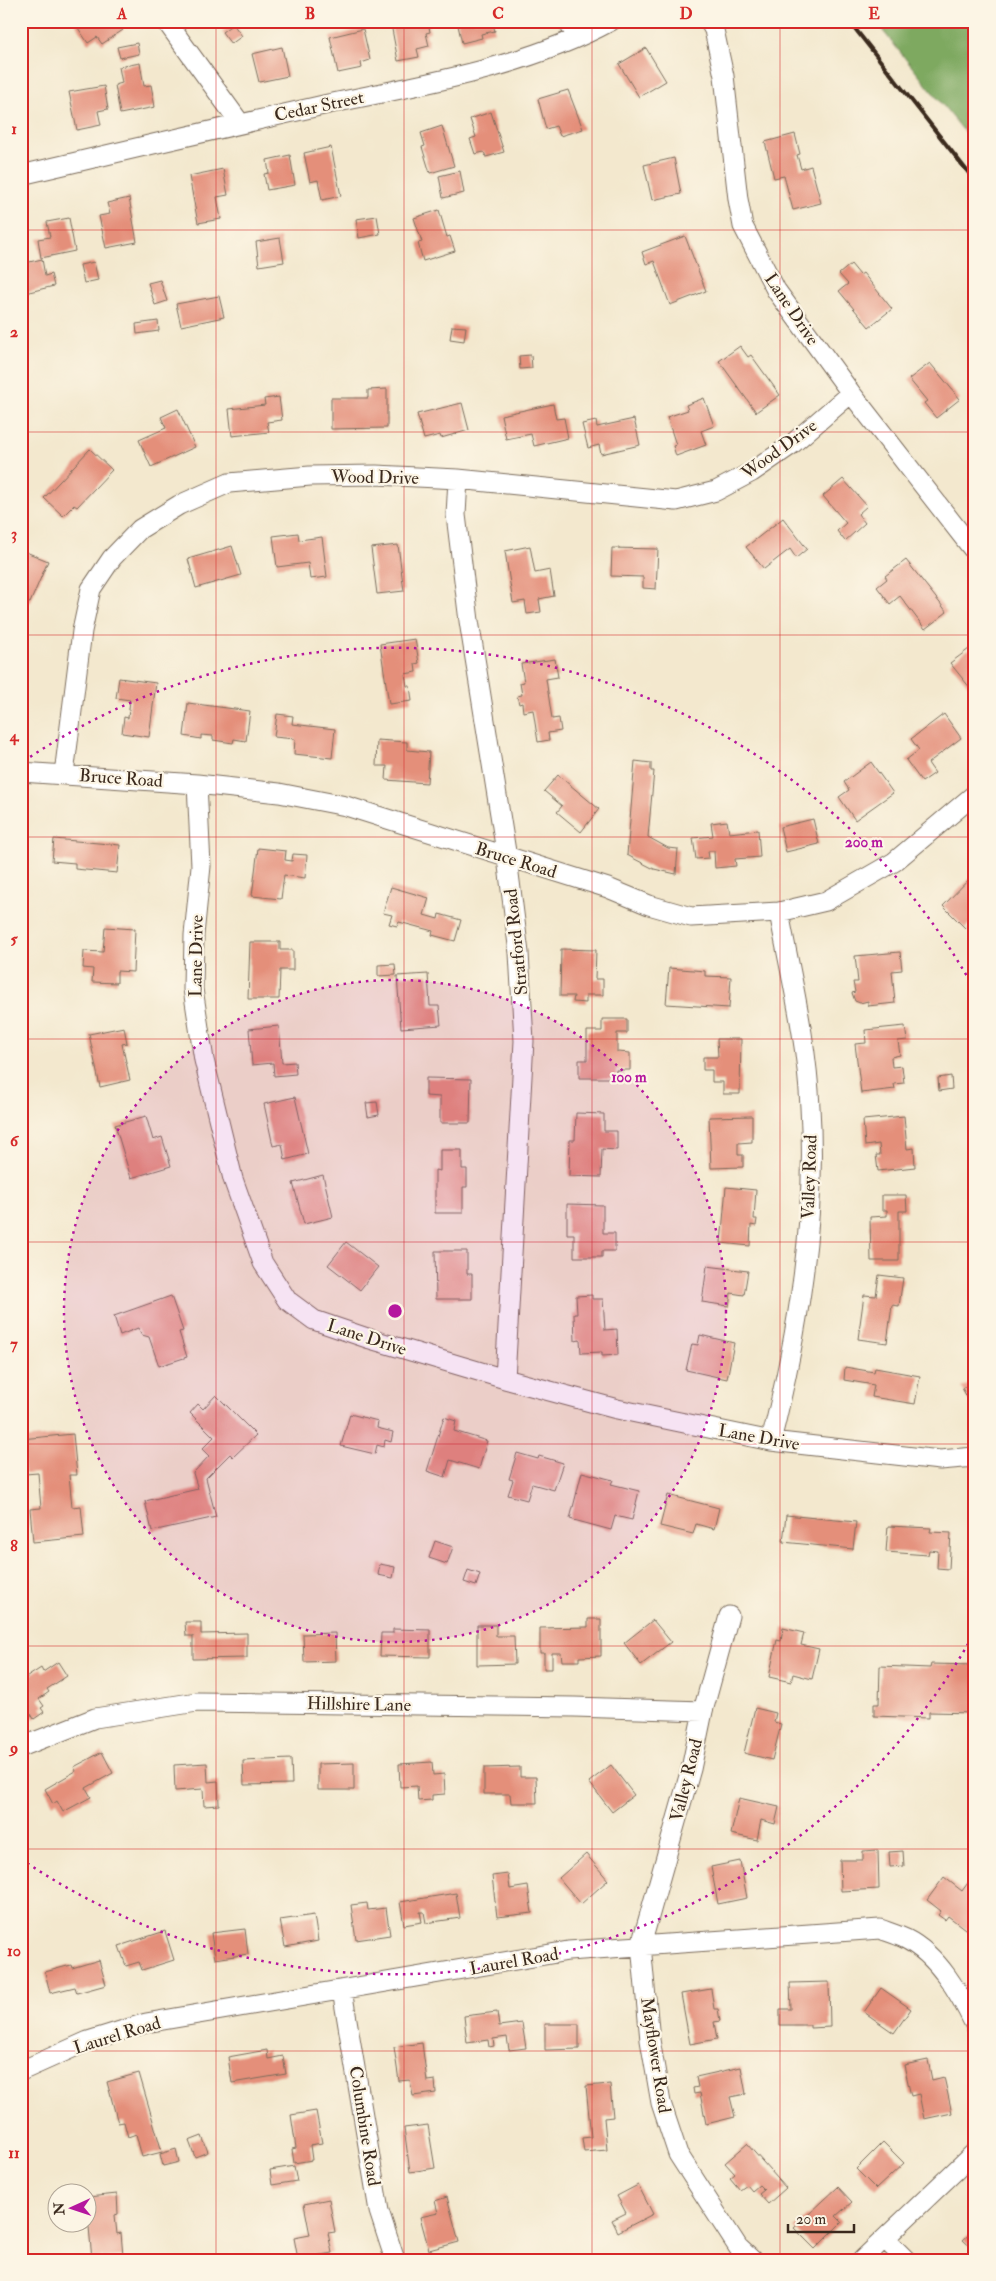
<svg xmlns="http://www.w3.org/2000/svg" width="996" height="2281" font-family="'IM FELL Double Pica',serif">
	<rect width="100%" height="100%" fill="#fcf5e5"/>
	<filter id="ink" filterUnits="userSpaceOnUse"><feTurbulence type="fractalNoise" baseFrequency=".02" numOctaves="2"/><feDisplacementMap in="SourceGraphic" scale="10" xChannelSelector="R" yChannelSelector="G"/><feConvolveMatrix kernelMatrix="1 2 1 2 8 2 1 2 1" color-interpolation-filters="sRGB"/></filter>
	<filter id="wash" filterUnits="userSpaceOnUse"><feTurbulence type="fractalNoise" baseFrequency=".0096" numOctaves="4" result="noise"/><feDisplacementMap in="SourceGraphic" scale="20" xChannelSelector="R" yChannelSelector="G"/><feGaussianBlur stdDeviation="1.12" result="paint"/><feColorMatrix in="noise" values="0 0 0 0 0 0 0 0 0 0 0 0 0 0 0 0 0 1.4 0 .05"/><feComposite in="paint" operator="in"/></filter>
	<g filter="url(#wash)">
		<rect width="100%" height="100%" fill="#f3e8ce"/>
		<path fill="#7ea960" stroke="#5c6a3f" d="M875,21H975V145Z"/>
		<g id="blocks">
			<path fill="#e48f7a" d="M81,21H117L123,30L102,44L97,37L88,43L76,25Z
				M411,21L412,25L428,22L430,32L426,33L429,46L417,49L419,57L398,61L391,24Z
				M457,21H492L495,31L481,34L482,38L462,43Z
				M233,24L242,36L231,44L222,32Z
				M363,29L370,60L361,63L362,68L338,73L330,37Z
				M137,43L139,54L120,58L117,47Z
				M282,47L288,76L259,82L252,54Z
				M646,48L666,81L639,97L619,64Z
				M140,63L144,86L151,85L155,107L120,114L115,85L122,83L119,67Z
				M104,86L108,109L98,111L101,125L77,130L69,92Z
				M568,90L583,129L560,136L556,126L546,129L538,99Z
				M491,112L504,152L486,157L484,152L475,154L470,139L476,137L470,119Z
				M442,126L454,166L430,173L422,147L425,146L421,133Z
				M795,134L800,154L797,155L801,169L811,166L821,203L793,210L784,176L774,178L765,142Z
				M331,147L341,196L322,200L318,180L310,182L304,153Z
				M290,155L295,185L267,190L264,174L269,173L267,160Z
				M674,158L681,194L652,200L644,165Z
				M223,169L228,195L217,197L221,219L198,223L189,176Z
				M460,171L464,193L443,198L439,176Z
				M129,198L137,242L106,248L99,216L110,214L107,203Z
				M439,210L447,237L450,236L455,251L423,261L418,243L422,242L414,218Z
				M377,216L380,234L359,238L356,219Z
				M69,218L75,251L41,258L38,239L50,237L47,222Z
				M685,236L706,291L670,305L654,261L646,264L642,252Z
				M280,238L284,262L259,266L256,242Z
				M42,259L45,276L51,274L54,286L25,293L21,278V264Z
				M94,262L98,280L84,283L80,265Z
				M851,264L860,275L863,273L892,309L869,327L839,291L848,284L839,274Z
				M160,280L167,301L155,305L148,283Z
				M219,296L224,317L181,326L176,304Z
				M158,321L159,331L137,334L136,324Z
				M452,326L466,327L464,341L450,339Z
				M740,346L748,357L751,355L780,395L756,412L719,361Z
				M531,355L532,368L520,369L519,356Z
				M930,363L960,399L936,418L924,403L927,401L909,379Z
				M387,389V428L331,429V398H368V390Z
				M279,397L282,420L267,422L269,432L232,436L229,409L265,405L264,399Z
				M704,398L714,426L701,431L706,445L676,456L673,446L676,445L667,417L688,410L686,405Z
				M462,403L469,430L441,438L440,435L424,439L417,414Z
				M553,404L556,419L564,418L568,438L534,446L531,434L506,439L501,415Z
				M178,409L195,447L151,467L139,440L166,428L161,417Z
				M634,419L640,445L601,454L599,445L588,448L582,424L596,421L597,427Z
				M90,449L112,470L77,507L74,505L63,516L44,498Z
				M843,479L867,506L858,514L865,523L845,541L837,531L846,523L823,496Z
				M783,518L807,549L796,558L790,549L764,569L746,547Z
				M298,533L299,540L322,537L327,577L310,579L308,563L277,567L273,536Z
				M398,545L404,591L377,594L371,548Z
				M232,546L241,575L196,588L188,559Z
				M530,546L535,573L550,570L554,596L539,599L541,612L527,614L525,601L513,603L505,551Z
				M612,548L658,549L656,589L643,588V577L611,576Z
				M21,550L48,561L30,603L21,600Z
				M906,560L947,612L925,629L900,596L890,604L877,587L887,579L885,576Z
				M415,639L419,663L415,664L416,672L405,674L407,686H410L412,701L389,704L380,644Z
				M969,649L975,656V694L950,663Z
				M555,659L558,677L546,679L552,719L559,718L561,731L548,733L549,740L538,742L533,710L523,712L522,703L519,704L517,696L522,695L520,683L524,682L521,664Z
				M119,678L156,683L149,737L122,733L124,717L128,718L130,700L116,698Z
				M188,703L250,711L246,741L234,739L233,743L213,740V736L201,735V739L184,736Z
				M277,714L293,716L292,724L335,729L332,758L294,754L295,739L274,737Z
				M944,714L961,738L928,763L935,773L922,782L906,760L919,750L911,739Z
				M377,740L407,742V750L429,752L427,783L386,780L387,766H376Z
				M635,761L651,763V771H654L648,837L668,848L678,849L676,874L654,869L627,855Z
				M871,762L893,793L855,820L839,797L849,790L844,782Z
				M558,775L599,809L581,832L557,812L562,806L544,791Z
				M813,819L819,844L786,852L780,827Z
				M727,821L729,833L758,830L760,857L735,859L736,866L715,868L714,851H708L709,858L696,859L693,838L713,836L711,823Z
				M54,839L120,845L117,873L75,869V863L52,861Z
				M258,848L286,851L285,860L292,861L293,854L307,855L305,878L284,875L281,899L252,896Z
				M975,873V919L965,928L943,906Z
				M391,887L429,898L424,915L438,919L439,914L461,920L455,941L432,935L433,931L399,922L397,926L389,924L392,915L383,913Z
				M105,927L135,929L133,972L117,971V983L92,982L93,969L83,968L84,951L103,952Z
				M250,942H280V950H293V970H280L279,999H248Z
				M561,949L596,950L595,979H603V995H586V1003L573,1002L574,996H560Z
				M900,952L902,970L892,971L895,1003L868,1006V1001L860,1003L855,1001L852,993L855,992L853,982H858L855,956Z
				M395,964L396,975L378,976V965Z
				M669,968L705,971V976L731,977L729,1008L666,1004Z
				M428,974L430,1006H439L441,1025L401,1028L397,976Z
				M602,1019H627V1033H617V1052L630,1053V1070H616V1078H579V1060H587V1031H602Z
				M279,1026L282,1063L295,1062L296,1074L274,1076L273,1063L252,1065L249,1029Z
				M905,1026L907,1040L898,1041L900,1055L891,1057L892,1067L902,1066L904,1083L894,1084L895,1089L861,1093L855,1044L866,1043L865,1030Z
				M124,1027L127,1043L122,1044L130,1080L100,1087L89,1034Z
				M717,1039H741L740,1094H723V1082H712V1070H703V1057H718Z
				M951,1076L952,1089L939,1091L938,1078Z
				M426,1078L471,1079L470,1123H440V1097L426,1096Z
				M295,1097L308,1154L285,1160L282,1144L273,1146L264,1104Z
				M377,1102L379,1115L368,1117L366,1103Z
				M576,1113L604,1114V1131H617V1150L602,1149L601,1177L569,1176L570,1140H575Z
				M146,1116L153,1140L162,1137L171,1166L131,1178L115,1125Z
				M752,1116V1142L738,1143V1155H743V1167L711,1168L709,1117Z
				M904,1116L907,1149L914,1148L915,1167L878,1171L876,1155H880L879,1144L865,1146L863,1120Z
				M440,1150H462V1169H467V1187H463V1213H435V1170L440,1171Z
				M323,1175L333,1217L304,1224L293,1183Z
				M726,1187L756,1190L754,1219H757L756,1226L751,1225L750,1246L721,1243Z
				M882,1195H906L907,1211H899V1261H871L870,1217L887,1216V1210H882Z
				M567,1204L603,1205V1233H615V1251H602V1257H574V1234H567Z
				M346,1242L378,1267L360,1290L328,1265Z
				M435,1251H467V1274H472V1299H436Z
				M707,1266L748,1271L744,1295L731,1293L729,1306L702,1302Z
				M879,1275L903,1278L899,1306L892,1305L887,1343L858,1339L864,1295L876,1296Z
				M592,1295V1299H603L605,1330L617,1329L618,1355L602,1356V1352L581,1353L580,1340L575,1341L574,1314H577L576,1296Z
				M171,1296L183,1331L179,1332L187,1357L159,1366L149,1337L142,1335L138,1328L120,1335L114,1316Z
				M700,1335L734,1343L727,1379L686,1370L692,1344L698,1345Z
				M845,1367L874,1372L875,1368L920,1376L915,1404L872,1397L874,1385L844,1380Z
				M975,1381V1412L962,1388Z
				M216,1395L256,1435L233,1457L230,1454L206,1478L216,1517L152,1531L145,1501L198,1489L193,1473L209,1456L202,1449L214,1437L190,1413L198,1404L203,1409Z
				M350,1414L378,1421L377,1428L393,1432L391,1442L385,1440L384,1447L377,1445L375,1454L341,1446Z
				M444,1417L456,1421L454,1431L487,1441L479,1469L450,1460L445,1477L427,1471Z
				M73,1434L77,1475H69L72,1507L81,1506L84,1537L33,1542L30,1509L41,1508L38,1473L25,1474L21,1439Z
				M517,1453L538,1459L539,1456L563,1463L554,1490L532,1484L527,1500L508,1495L513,1480L509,1479Z
				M582,1472L613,1480L611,1484L639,1491L632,1520L615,1516L611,1530L570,1519Z
				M668,1495L719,1508L714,1529L696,1524L693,1534L660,1526Z
				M786,1515L856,1522L853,1549L783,1542Z
				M888,1526L931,1528L930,1532L951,1533L949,1569L937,1568L938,1551L929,1550L928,1555L886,1552Z
				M435,1541L453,1547L447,1564L429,1558Z
				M380,1564L395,1567L393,1578L378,1575Z
				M468,1570L480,1574L476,1586L464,1582Z
				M588,1619H601V1656L579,1657V1661H562L561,1653H552V1669H544V1653H540V1628L588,1627Z
				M653,1620L671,1642L641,1665L624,1643Z
				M185,1622H201V1634L247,1633V1658L193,1659V1636H186Z
				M477,1625H496V1636H514L515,1664L477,1665Z
				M783,1628L804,1633L801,1645L819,1649L812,1679L793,1674L791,1682L769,1677L777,1640L781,1641Z
				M393,1629L430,1630V1657L380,1656L381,1633H393Z
				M335,1633L336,1661L304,1662L303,1634Z
				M58,1662L67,1676L47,1689L49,1692L39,1699L44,1706L41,1708L44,1712L34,1719L31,1714L21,1720V1681L41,1668L43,1672Z
				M931,1664L975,1665V1713L929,1712V1718L874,1716V1704H879L880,1666L930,1668Z
				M755,1708L776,1713L774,1722L781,1724L772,1760L744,1753Z
				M102,1752L113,1773L86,1788L91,1797L63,1812L57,1801L53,1804L45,1789L76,1771L74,1767Z
				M291,1759L292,1784L244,1785L243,1761Z
				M432,1762L433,1775L444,1774L445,1794L432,1795V1800L418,1801L417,1786L400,1787L399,1764Z
				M207,1763L208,1782L218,1781L219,1805L204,1806L203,1789L175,1791L174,1765Z
				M354,1763V1790H318V1764Z
				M611,1765L634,1795L612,1812L589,1782Z
				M520,1767V1777H536L537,1803H511L510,1794H484V1768Z
				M739,1798L779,1807L775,1824L761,1820L757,1840L731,1834Z
				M878,1850L879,1889L841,1891L840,1860H863V1851Z
				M903,1851L904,1866L890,1867L889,1852Z
				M586,1854L608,1880L581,1904L559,1878Z
				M740,1861L747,1898L718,1904L711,1867Z
				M508,1874L510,1889L528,1886L532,1913L497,1917L492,1876Z
				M944,1877L962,1891L970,1880L975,1883V1923L969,1932L948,1916L945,1920L938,1915L941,1911L927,1900Z
				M456,1893L460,1918L426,1923L424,1912H420L422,1922L404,1925L400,1902Z
				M367,1903L368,1910L386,1908L390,1935L356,1940L351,1905Z
				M314,1915L318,1941L285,1947L280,1920Z
				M245,1929L248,1954L215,1959L211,1933Z
				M165,1931L174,1960L142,1970L139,1962L126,1966L119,1946Z
				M99,1960L106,1985L77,1993L75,1987L50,1993L45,1972L71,1965L72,1968Z
				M829,1982L830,2027L810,2028V2025H780V2009H791L790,1983Z
				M881,1988L911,2009L894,2033L864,2012Z
				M711,1989L714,2009H718L720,2021L714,2022L717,2039L690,2044L681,1994Z
				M497,2012L499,2026L522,2023L526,2048L509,2050L507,2037L493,2039L494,2046L489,2047L488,2040L467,2043L464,2016Z
				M545,2024H579V2049L545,2050Z
				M422,2043L427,2081L435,2080L436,2093L413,2096L410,2080L399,2081L394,2047Z
				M267,2050L268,2059L283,2056L286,2074L232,2083L228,2057Z
				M928,2060L932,2080L944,2077L952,2113L924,2119L919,2094L911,2096L904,2065Z
				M741,2067L746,2094L730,2097L735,2117L706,2124L700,2093L694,2094L693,2088L698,2087L696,2077Z
				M139,2073L162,2152L142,2157L136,2134L128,2137L124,2122L118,2123L107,2082Z
				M610,2084L613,2117L604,2118L607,2150L584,2152L582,2138L591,2137L586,2086Z
				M316,2111L322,2143L310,2145L312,2160L294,2163L292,2149L296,2148L291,2115Z
				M428,2125L435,2168L410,2172L404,2128Z
				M202,2136L208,2152L195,2157L189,2141Z
				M883,2142L904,2163L876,2189L856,2169Z
				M747,2144L786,2188L768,2204L759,2194L764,2190L759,2185L752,2191L747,2185L740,2190L730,2178L735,2174L725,2163Z
				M176,2149L179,2162L163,2166L160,2154Z
				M294,2166L297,2181L272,2185L270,2170Z
				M638,2185L653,2214L618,2232L612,2220L626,2213L617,2196Z
				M838,2187L852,2202L836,2216L842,2222L815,2249L794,2228Z
				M117,2194L118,2214L115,2215L117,2234L121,2233L123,2256L92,2259L89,2227L81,2228L80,2224H88V2197Z
				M447,2197L459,2242L429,2250L420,2217L438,2213L435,2201Z
				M329,2199L335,2232L328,2233L332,2253L298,2259L294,2238L310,2235L304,2204Z
				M975,2229V2251L963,2240Z"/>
		</g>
	</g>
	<g filter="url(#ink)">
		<use href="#blocks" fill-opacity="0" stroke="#7b6c5c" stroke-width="1"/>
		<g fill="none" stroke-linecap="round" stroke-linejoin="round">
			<defs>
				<path id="minor" d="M166,21L240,123
					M567,21L578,37
					M709,21L714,30L724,76L738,199L743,226L776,290L851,393L975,552
					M21,175C123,151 226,127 328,104C423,84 525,68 611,21
					M458,479L456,515L469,621L507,858L519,953L524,1041L505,1379
					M21,772L197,784L279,793L346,806L608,888L649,905L691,917L779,912L826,901L894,862L975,794
					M64,774L82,631L91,589L112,558L140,529L179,505L229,483L310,476L376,475L458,479L676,501L716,491L752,472L791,445L851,393
					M197,784L201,866L194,935L193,989L204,1060L233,1179L263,1263L287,1300L314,1320L370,1339L505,1379L617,1409L771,1441L940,1460L975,1457
					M771,1441C798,1333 817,1219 810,1107C807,1041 791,977 779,912
					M729,1616L703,1711L691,1769L641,1945L650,2040L661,2103L678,2154L738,2247L752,2260
					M21,1747L95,1718L197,1702L574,1707L703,1711
					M342,1990L379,2211L395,2260
					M21,2071L88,2041L146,2023L568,1951L880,1929C888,1932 898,1935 906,1939C938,1955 960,1994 975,2025
					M885,2239L906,2260
					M862,2260L975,2152"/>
			</defs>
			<use href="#minor" stroke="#7b6c5c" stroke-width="21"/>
			<use href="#minor" stroke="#fff" stroke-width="19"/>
			<path stroke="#3b2a1e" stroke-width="4" d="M849,21L975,181"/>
		</g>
	</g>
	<path fill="none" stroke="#d62828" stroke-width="1" stroke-opacity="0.55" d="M216,21V2260M404,21V2260M592,21V2260M780,21V2260M21,230H975M21,432H975M21,635H975M21,837H975M21,1039H975M21,1242H975M21,1444H975M21,1646H975M21,1849H975M21,2051H975"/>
	<circle cx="395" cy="1311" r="331" fill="#b5179e" fill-opacity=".12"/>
	<g fill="none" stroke="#b5179e" stroke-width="2.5" stroke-dasharray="2.5 5">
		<circle cx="395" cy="1311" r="331"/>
		<path d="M972 1637A663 663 0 0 1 24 1861M24 761A663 663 0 0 1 972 985"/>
	</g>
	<g text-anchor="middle" stroke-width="4.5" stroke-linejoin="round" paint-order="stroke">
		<g font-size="18" fill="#3b2a1e" stroke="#fcf5e5">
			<text transform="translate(319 106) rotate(-12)" y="6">Cedar Street</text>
			<text transform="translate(792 309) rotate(56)" y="6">Lane Drive</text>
			<text transform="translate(779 449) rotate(-36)" y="6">Wood Drive</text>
			<text transform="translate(375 477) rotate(1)" y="6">Wood Drive</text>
			<text transform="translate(121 778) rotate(4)" y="6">Bruce Road</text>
			<text transform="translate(516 860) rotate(17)" y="6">Bruce Road</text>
			<text transform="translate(516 942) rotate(-96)" y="6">Stratford Road</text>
			<text transform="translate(196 956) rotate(-89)" y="6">Lane Drive</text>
			<text transform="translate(809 1177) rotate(-88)" y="6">Valley Road</text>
			<text transform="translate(367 1337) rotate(18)" y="6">Lane Drive</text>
			<text transform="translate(759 1437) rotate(10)" y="6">Lane Drive</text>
			<text transform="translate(359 1704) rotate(1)" y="6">Hillshire Lane</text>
			<text transform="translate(686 1780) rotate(-76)" y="6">Valley Road</text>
			<text transform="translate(514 1961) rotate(-10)" y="6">Laurel Road</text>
			<text transform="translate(117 2035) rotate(-17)" y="6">Laurel Road</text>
			<text transform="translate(656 2055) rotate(81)" y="6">Mayflower Road</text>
			<text transform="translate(365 2126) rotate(81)" y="6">Columbine Road</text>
		</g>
	</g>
	<circle cx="395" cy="1311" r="8" fill="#b5179e" stroke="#fcf5e5" stroke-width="2.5"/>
	<g font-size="15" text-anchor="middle" font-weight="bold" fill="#b5179e" stroke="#fcf5e5" stroke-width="4.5" stroke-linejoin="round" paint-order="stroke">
		<text x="864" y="847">200 m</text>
		<text x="629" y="1082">100 m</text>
	</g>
	<rect width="996" height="2281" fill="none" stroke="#fcf5e5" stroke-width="55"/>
	<g transform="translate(72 2208) rotate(267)"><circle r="24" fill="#fcf5e5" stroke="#afa495"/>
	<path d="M0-4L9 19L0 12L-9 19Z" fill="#b5179e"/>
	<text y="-8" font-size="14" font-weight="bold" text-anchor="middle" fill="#3b2a1e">N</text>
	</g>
	<path d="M788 2224v8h66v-8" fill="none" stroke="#3b2a1e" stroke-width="2.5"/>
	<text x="796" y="2224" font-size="15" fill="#3b2a1e" stroke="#fcf5e5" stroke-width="4" paint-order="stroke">20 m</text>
	<rect x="28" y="28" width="940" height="2226" fill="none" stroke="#d62828" stroke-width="2"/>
	<g font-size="16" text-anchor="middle" font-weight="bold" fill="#d62828">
		<text x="122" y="19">A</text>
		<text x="310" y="19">B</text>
		<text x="498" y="19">C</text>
		<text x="686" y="19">D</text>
		<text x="874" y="19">E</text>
		<text x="14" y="134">1</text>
		<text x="14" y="337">2</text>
		<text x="14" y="539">3</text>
		<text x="14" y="741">4</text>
		<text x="14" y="944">5</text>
		<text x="14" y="1146">6</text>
		<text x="14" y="1349">7</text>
		<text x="14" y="1551">8</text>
		<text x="14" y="1753">9</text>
		<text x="14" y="1956">10</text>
		<text x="14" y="2158">11</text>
	</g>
</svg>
